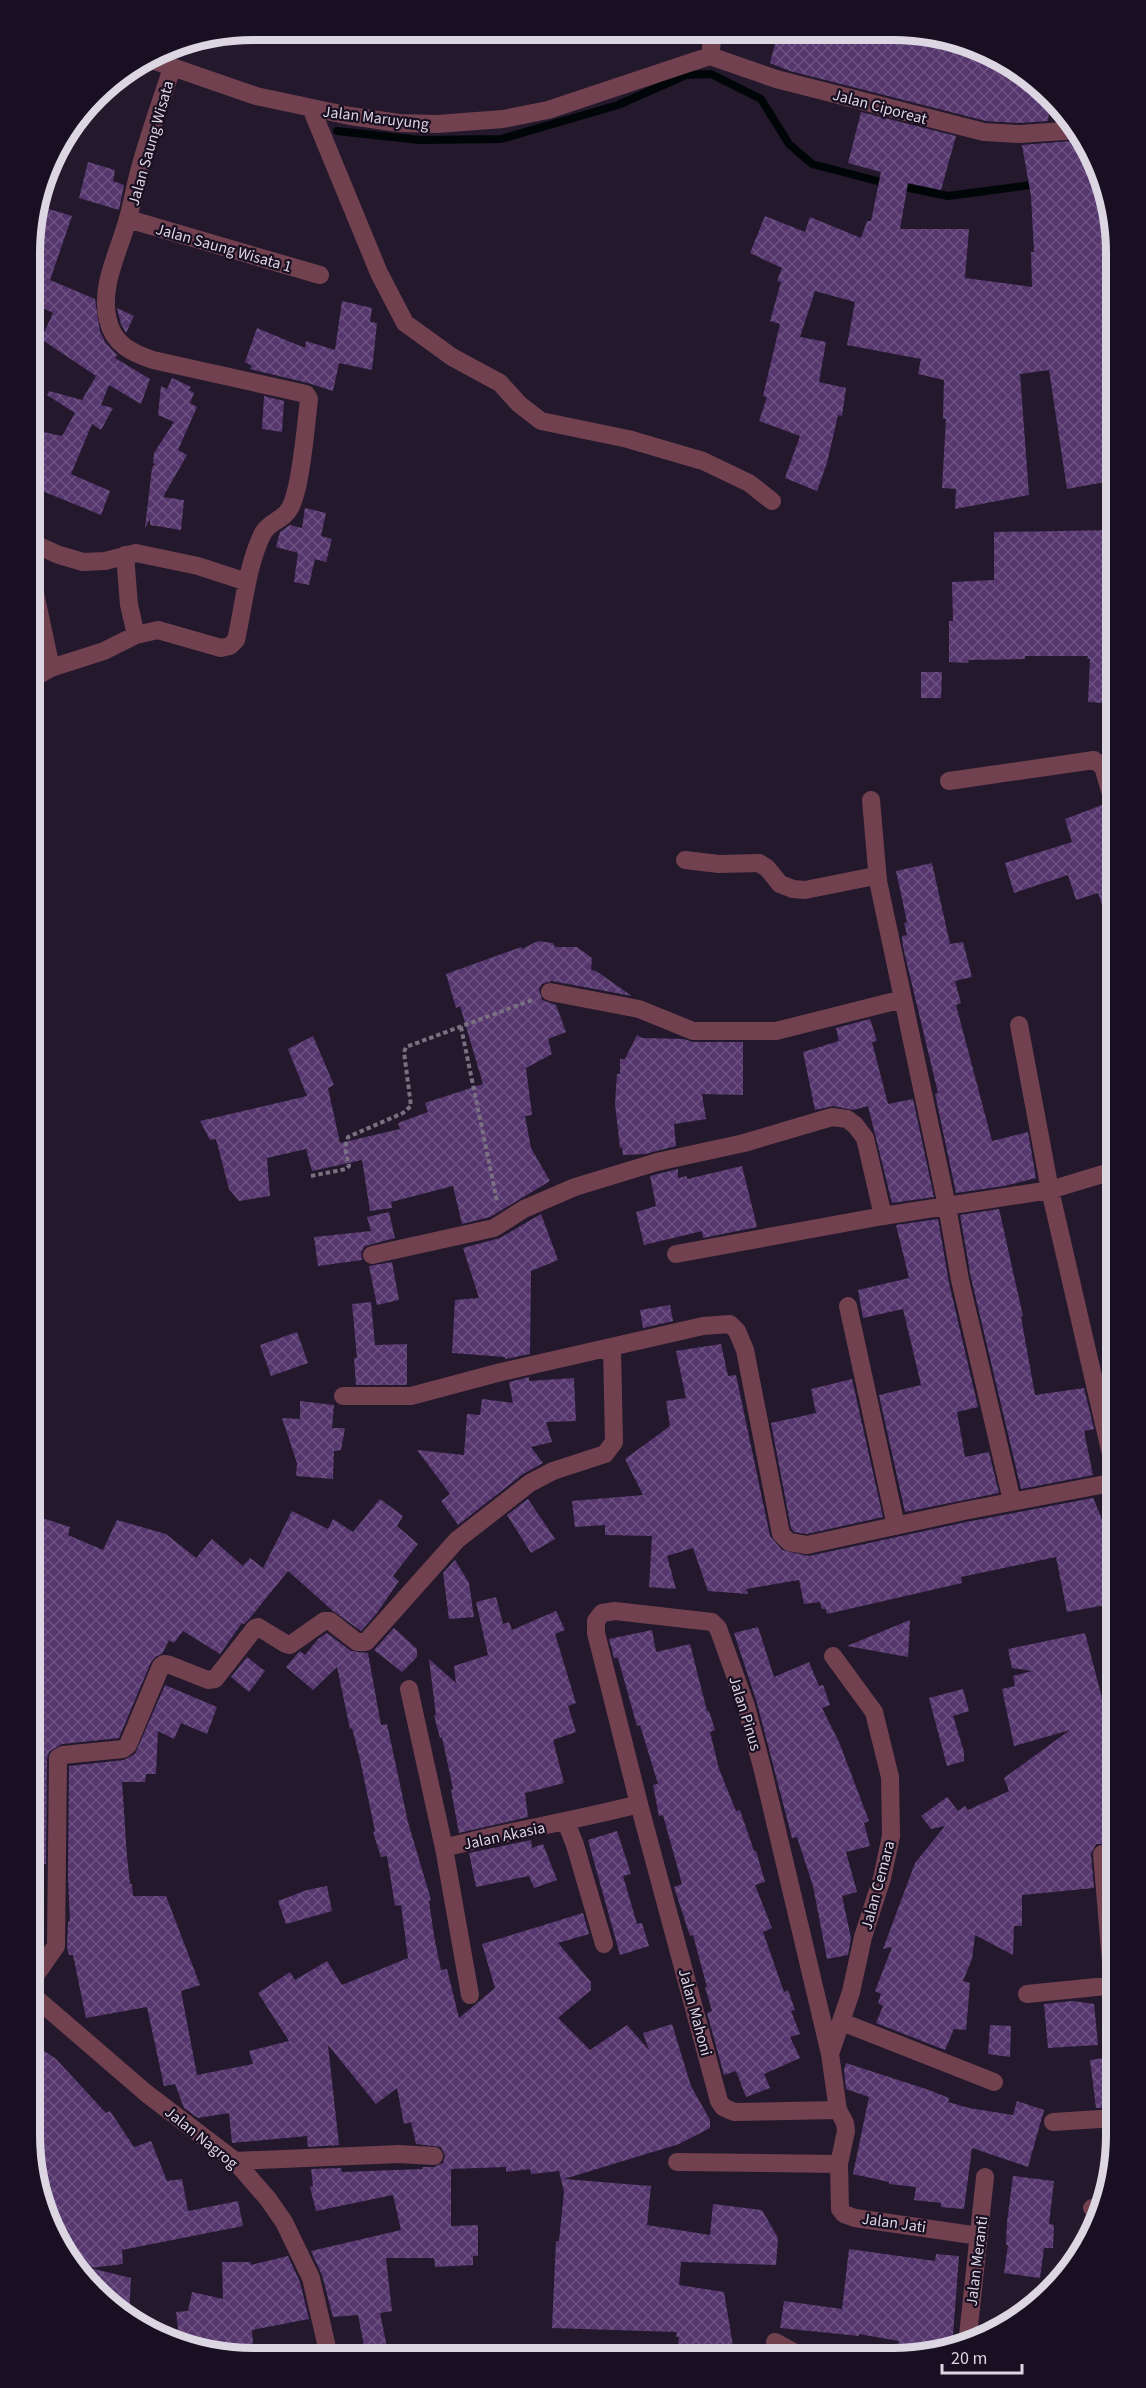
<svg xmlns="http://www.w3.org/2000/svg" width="1146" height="2388" font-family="'Source Sans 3',sans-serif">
	<defs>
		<pattern id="building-cross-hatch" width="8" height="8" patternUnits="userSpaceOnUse" patternTransform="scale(1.5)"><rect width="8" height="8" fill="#55366d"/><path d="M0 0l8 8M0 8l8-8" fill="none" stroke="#6d5282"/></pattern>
	</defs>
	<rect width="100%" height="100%" fill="#23182c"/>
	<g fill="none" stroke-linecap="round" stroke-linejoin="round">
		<path stroke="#000607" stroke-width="8" d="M337,131L420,140L501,139L618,105L686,75L711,74L761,99L789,144L812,164L885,183L948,196L1038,184
			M1082,173H1100"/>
	</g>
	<path fill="url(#building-cross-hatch)" d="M778,33L936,34L991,53L1040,86L1051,98L1048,121L1020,123L986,121L790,71L770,63Z
		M861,112L956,136L941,190L908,183L900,229H969L965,278L1032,287L1031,252H1034L1031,196L1022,145L1084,140L1096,196L1106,194L1116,254V370L1102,373L1106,420L1116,418V480L1067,489L1049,370L1020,374L1029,495L955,509L956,489L942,488L946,419H943L944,380L918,374L921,359L847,345L855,302L815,291L800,337L826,342L819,382L846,388L842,416L838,415L827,463L817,491L785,478L800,436L759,421L767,397L763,396L780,324L770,321L781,282L777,281L782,268L750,253L765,216L805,232L810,217L861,238L867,221H871L881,172L848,163Z
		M88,162L115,170L113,181L124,185L119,210L79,198Z
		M39,206L72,216L50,280L95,299L100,332L105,342L117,355L115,358L150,379L141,404L109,385L101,405L113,408L101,430L92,424L71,474L110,491L101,515L30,486V429L62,436L75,413L47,395L49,391L82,400L96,376L41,339L53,313L41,307L35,326H30L31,239Z
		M342,301L372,308L370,322L377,323L372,370L339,363L333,391L308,383L250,369L252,366L245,362L257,328L305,348L306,341L335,350Z
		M117,308L134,316L126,333L121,324Z
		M172,378L191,387L189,390L194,393L190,403L197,407L178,450L187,455L163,497L184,500L181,530L150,525V519L145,528L152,468L155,464L153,463L154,453L174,422L158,415L161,386L167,389Z
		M264,396L284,401L282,432L262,429Z
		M305,508L326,513L321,536L332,539L326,562L315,559L309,585L294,582L298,553L276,547L280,532L290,525L302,528Z
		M1116,530V704L1088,702L1090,659H1087L1088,656H1025V659L969,660L968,663L949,662V621H953L952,582L994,580V532Z
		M921,672H942L941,698H921Z
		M1102,805L1108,819L1116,822V934L1113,935L1098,893L1076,900L1068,875L1014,893L1005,863L1072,842L1065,819Z
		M932,863L950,944L963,942L972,977L955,981L961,1003L956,1005L992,1141L1028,1132L1036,1178L1004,1186L956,1193L935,1094L938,1093L903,947L902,936L907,935L904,923L907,922L896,871Z
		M538,941L553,943L555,947H577L592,958L591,970L596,971L632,996L552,981L542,984L539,989L542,1000L556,1005L566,1032L548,1039L552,1054L526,1068L532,1115L525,1116L531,1148L550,1181L490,1217L462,1224L453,1186L391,1202L392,1208L370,1211L362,1160L312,1171L306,1149L267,1158L270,1196L239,1201L229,1189L216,1139L210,1140L200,1121L307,1096L288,1049L313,1036L334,1085L328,1088L340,1143L400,1129L398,1123L428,1112L425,1103L483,1084L460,1006L456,1008L446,974L521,947L522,949Z
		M870,1019L877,1041L872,1042L888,1104L913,1099L934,1197L892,1203L868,1106L853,1110L833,1106L815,1110L803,1052L839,1041L836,1028Z
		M637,1035L642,1038L684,1039L693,1042H743V1095L702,1094L706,1119L674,1124L676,1146L645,1154L623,1155L622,1147L620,1148L615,1104L617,1074H620V1059H625Z
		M742,1166L757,1227L703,1238L702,1231L644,1245L636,1212L656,1206L650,1176L678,1169V1178L687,1176V1179Z
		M999,1209L1023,1316L1021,1317L1035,1395L1084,1388L1094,1429L1084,1431L1093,1475L1021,1489L971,1278L960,1215Z
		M389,1212L395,1238L365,1246L361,1252L362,1260L318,1266L314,1237L371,1231L367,1217Z
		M541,1214L558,1260L531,1271L530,1354L505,1359V1357L452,1353L455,1300L479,1298L463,1248L500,1238Z
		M938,1219L949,1283L978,1407L957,1412L965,1457L989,1452L999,1493L905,1512L879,1395L921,1385L903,1309L863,1318L858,1290L909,1278L896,1225Z
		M392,1262L399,1300L377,1305L369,1266Z
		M371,1302L375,1345L407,1344V1385H356L354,1358H357L352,1304Z
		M670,1305L673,1321L643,1328L640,1310Z
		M297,1332L308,1363L271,1376L260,1345Z
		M721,1344L728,1376L736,1375L770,1536L782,1550L809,1556L966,1522L1093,1498L1111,1540L1116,1567V1603L1067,1612L1056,1557L961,1577L962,1583L827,1614L826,1609H822L820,1602L804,1604L799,1580L746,1589L748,1594L708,1591L693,1548L667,1556L676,1589L649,1587L652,1536L605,1535V1525L575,1527L572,1501L643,1495L625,1459L670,1426L666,1401L686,1398L676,1351Z
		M529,1377V1381L574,1378L576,1421L546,1422L552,1442L531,1447L543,1463L523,1474L458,1525L441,1501L450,1494L417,1450L464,1455L467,1414L480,1415L482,1399L513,1403L509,1382Z
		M852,1379L883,1517L807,1534L794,1532L791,1528L771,1423L816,1413L811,1389Z
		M1116,1383V1425L1106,1384Z
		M300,1401L334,1405L332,1428H345L341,1450L334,1451L333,1479L296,1476L297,1463L282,1418L300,1419Z
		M380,1499L403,1516L397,1526L418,1544L393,1576L399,1581L377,1613L361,1631L333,1611L288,1571L250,1618L244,1624L242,1623L220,1654L183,1631L174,1643L169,1640L162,1654L155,1657L151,1662L119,1738L62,1744L49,1752L47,1758L46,1864H30V1514L70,1527L68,1535L103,1550L117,1520L166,1534L196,1558L212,1539L243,1566L250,1558L263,1568L292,1511L328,1529L333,1519L353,1532Z
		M528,1499L555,1539L531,1553L507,1515Z
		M455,1560L469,1583L474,1617L449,1619L443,1573Z
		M496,1597L503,1624L509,1622L512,1630L556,1611L565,1630L555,1634L576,1703L568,1706L576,1732L553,1740L564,1783L525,1793L528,1817L459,1833L451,1790L453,1789L442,1737L440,1738L434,1715H436L429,1659L456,1683L454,1666L488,1655L476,1602Z
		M910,1620L908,1657L847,1646Z
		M758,1627L774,1677L809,1662L819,1686L823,1685L830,1705L822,1708L839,1742L869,1821L864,1823L870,1846L846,1852L857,1892L842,1896L851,1938L848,1955L827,1959L813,1886L797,1837L792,1838L757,1703L734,1633Z
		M394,1628L417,1649V1657L402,1672L374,1650Z
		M652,1630L656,1652L690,1644L707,1711H709L715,1730L710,1732L719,1769L736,1811L740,1810L754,1851H756L765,1882L755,1885L772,1928L763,1932L784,1992L788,1990L795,2010L791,2011L800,2034L790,2037L800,2058L764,2074L770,2088L746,2097L736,2071L724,2075L707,2013L712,2011L705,1987H707L693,1935L690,1936L674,1887L682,1884L663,1815L659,1816L653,1785L658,1784L640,1725L637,1726L618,1658H614L609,1639Z
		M327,1633L351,1651L368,1653L381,1725L387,1724L408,1822L431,1900L429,1901L434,1936L441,1970L447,1969L459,2018L495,1988L482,1944L583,1913L589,1934L558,1943L591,1982V1990L558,2018L590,2050L627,2025L649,2050L643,2033L672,2024L691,2086L710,2120V2128L679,2144L564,2179L651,2186L647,2225L710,2235L713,2204L762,2210L778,2238L776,2265L681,2262L679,2285L724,2292L735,2358L676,2357L679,2337H676L677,2332L552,2328L556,2241H559L564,2192L559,2171L531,2174L530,2169L506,2172V2167L451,2169V2226L478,2225V2256H473V2265L435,2267L434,2258H386L392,2311L380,2313L389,2357L366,2356L358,2315L333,2317L322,2275L311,2251L401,2230L393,2195L316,2211L310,2187L313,2186L311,2169L341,2168L342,2172L423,2169L422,2167H434L443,2163L445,2156L441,2147L416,2144L411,2122L404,2124L397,2088L376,2104L328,2045L339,2145L308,2147L307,2136L232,2143L229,2113L198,2118L184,2108L175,2084L164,2086L147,2007L86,2018L73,1955H69L67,1947L68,1922L70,1921L68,1877L69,1766L124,1760L135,1754L165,1685L217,1707L207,1734L181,1723L174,1739L158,1731L156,1774H146L145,1782H122L127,1856L130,1884H132L133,1896H166L200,1985L181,1991L197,2075L253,2064L249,2051L289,2041L258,1993L290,1972L295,1980L327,1961L342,1985L408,1958L401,1905L395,1906L387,1856L381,1857L373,1832L375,1831L359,1755L352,1728L350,1729L337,1667L313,1690L286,1667L298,1653L300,1651L305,1655L318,1639Z
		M1085,1633L1109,1725L1116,1722V1882L1112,1848L1106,1844H1096L1091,1854L1094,1888L1022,1895V1926H1014L1013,1955L975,1935L972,1959L963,1981L970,1983L966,2030L954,2029L945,2050L876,2023L883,2006L878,2003L881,1994L875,1991L892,1947L883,1949L915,1863L945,1826L931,1829L921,1816L947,1797L958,1811L965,1806L968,1810L1009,1791L1004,1778L1070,1730L1014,1746L1002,1689L1015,1686L1013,1676L1032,1671L1012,1668L1008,1649Z
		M247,1657L265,1671L249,1692L231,1677Z
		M963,1689L969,1711L953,1716L964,1752V1761L947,1766L929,1698Z
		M617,1831L631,1874L623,1876L637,1924L642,1923L649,1946L620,1955L588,1840Z
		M531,1840L532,1848L543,1844L557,1880L534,1888L529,1876L476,1887L469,1853Z
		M327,1886L332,1911L286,1924L278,1901L307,1890Z
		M1072,2001L1094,2004L1098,2045L1048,2048L1044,2004Z
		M990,2025L1011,2026L1010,2057L988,2054Z
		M30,2041L56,2059L106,2113L110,2111L134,2147L151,2141L167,2181L182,2179L188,2211L238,2201L243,2226L122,2250L123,2264L90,2268L131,2278L129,2317L104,2300L68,2259L55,2233L51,2185L43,2186L30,2134Z
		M1111,2057L1116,2107L1096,2108L1090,2060Z
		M846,2063L929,2090L949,2098L948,2102L969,2108L1013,2115L1017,2101L1044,2110L1028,2167L972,2148L964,2209L941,2207V2203L914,2200L916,2187L889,2184V2182L853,2174L869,2097L846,2089L844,2070Z
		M1013,2176L1054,2181L1049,2224L1054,2225L1053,2248H1044L1040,2278L1004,2273L1008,2245H1006L1007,2222Z
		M849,2249L935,2261L936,2254L959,2256L952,2348L941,2350L923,2348L922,2353L897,2357L899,2341L859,2334V2336L780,2328L784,2301L842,2309Z
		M288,2256L300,2282L309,2319L252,2330L254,2356H224L180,2344L176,2312L188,2311L192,2292L223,2299L222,2262H250L251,2265Z"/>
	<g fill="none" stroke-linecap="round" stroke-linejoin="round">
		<path stroke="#797081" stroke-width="4" stroke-dasharray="4.5 3" stroke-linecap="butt" d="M461,1027L497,1201
			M311,1176L346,1169L349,1166L345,1148L348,1137L403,1113L411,1106L404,1052L406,1047L532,1000"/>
		<path stroke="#714150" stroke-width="18" d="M710,56L776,79L984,132L1020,134L1079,130
			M710,56L713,33
			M149,59L256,96L350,116L399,123L437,124L503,119L548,110L710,56
			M311,108L379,273L405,323L452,357L500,383L519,404L541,421L628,439L703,461L749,483L772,501
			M128,219L320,275
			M30,542L59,555L83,562L105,561L136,553L198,566L247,582
			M125,555L129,605L136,635
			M30,570L51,668
			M30,680L51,668L104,651L136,635L158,630L221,648L230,646L236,640C244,605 247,565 263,533C270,521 284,520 290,508C301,489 306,424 309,399L306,394L153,360C132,353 113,344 108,320C99,286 120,250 128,218C133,201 135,185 140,168C149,135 161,101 172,68
			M949,781L1094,760L1103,767L1116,811
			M871,800L878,881L947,1206L960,1280L1012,1501
			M685,860L719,864L759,863L767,868L780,884L793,889L805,890L870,877L878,878
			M550,992L639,1009L693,1031H776L903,999
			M1019,1025L1050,1190L1116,1476
			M676,1254L883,1216
			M372,1255L494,1228L524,1209L575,1187L657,1162L744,1143L832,1117L847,1119L855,1125L865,1138L883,1216L1050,1190L1116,1170
			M848,1306L896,1526
			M343,1396H411L501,1372L703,1326L730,1324L737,1331L745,1350L781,1534L789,1542L807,1545L964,1511L1116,1482
			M409,1689L444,1848L470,1995
			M566,1822L575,1845L604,1944
			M444,1848C508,1831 574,1821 639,1804
			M1102,1854L1113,1986
			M30,1983L56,1946L58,1758L63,1755L123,1749L128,1745L161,1666L164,1664L170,1665L208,1680L215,1679L255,1628L258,1627L286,1644L290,1645L324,1621H330L357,1642H366L457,1540L530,1483L553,1471L605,1454L614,1442L612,1348
			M30,1993L146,2093L235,2161L268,2199L284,2222L311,2278L329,2356
			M1027,1994L1116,1985
			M842,2022L994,2082
			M830,2054L851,1992L863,1937L882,1878L891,1836L890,1777L874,1712L833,1656
			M838,2110L734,2112L723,2107L719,2101L639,1804L596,1633V1621L602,1613L615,1611L712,1622L718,1628L746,1706L763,1771L830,2054L838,2110L845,2123L846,2131L839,2164L840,2209L844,2214L855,2218L979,2236
			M1053,2122L1116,2118
			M235,2161L399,2154L434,2156
			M677,2162L839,2164
			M1092,2208H1104
			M775,2342L797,2354L825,2358
			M967,2345L985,2177"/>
	</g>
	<g text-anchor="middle" stroke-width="4.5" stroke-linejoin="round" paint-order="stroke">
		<g font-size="16" fill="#dcd5e2" stroke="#190f22">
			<text transform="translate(880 106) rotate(15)" y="6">Jalan Ciporeat</text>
			<text transform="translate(376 117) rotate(7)" y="6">Jalan Maruyung</text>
			<text transform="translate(150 143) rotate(-74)" y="6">Jalan Saung Wisata</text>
			<text transform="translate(224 247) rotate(16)" y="6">Jalan Saung Wisata 1</text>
			<text transform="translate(746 1713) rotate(73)" y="6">Jalan Pinus</text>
			<text transform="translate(504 1835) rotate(-12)" y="6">Jalan Akasia</text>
			<text transform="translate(877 1885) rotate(-75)" y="6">Jalan Cemara</text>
			<text transform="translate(696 2012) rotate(75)" y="6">Jalan Mahoni</text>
			<text transform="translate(202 2137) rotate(39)" y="6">Jalan Nagrog</text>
			<text transform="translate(894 2222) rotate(8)" y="6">Jalan Jati</text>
			<text transform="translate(976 2261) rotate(-83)" y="6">Jalan Meranti</text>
		</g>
	</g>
	<path d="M0 0H1146V2388H0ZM253 40H893A213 213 0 0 1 1106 253V2135A213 213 0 0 1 893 2348H253A213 213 0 0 1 40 2135V253A213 213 0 0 1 253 40Z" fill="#190f22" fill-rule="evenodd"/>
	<path fill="none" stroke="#dcd5e2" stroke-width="8" d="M253 40H893A213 213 0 0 1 1106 253V2135A213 213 0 0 1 893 2348H253A213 213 0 0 1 40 2135V253A213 213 0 0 1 253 40Z"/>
	<path d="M942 2364v9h80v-9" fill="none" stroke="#dcd5e2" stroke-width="3"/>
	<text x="951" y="2364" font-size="18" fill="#dcd5e2" stroke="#190f22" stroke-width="4.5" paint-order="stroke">20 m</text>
</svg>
